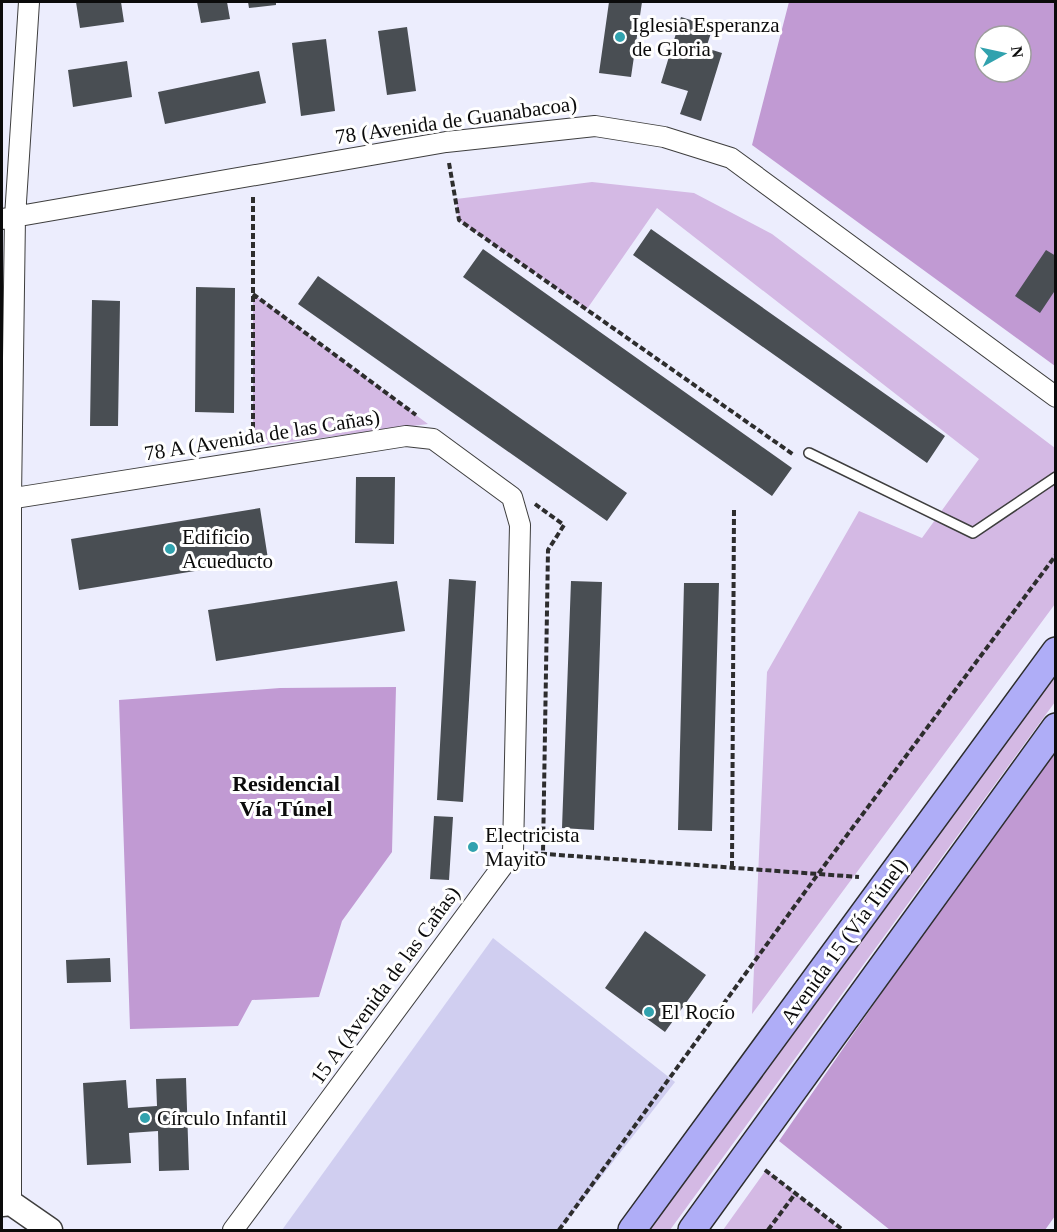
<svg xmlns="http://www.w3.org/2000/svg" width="1057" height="1232" font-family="Georgia,serif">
	<rect width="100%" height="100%" fill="#ecedfd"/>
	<path fill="#d0cef0" d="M493,938L675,1082L560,1230H282Z"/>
	<path fill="#d4b9e4" d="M592,182L694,193L772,234L1055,448V604L752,1014L767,672L859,511L922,538L979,459L657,208L587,309L459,220L456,199Z
		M253,294L428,424L253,447Z
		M1055,675V702L670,1230H647Z
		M766,1170L841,1230H723Z"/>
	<path fill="#c19ad3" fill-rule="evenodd" d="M789,2H1055V366L752,145ZM985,36H1021V72H985Z
		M396,687L392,852L342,921L319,997L252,1000L238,1026L130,1029L119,700L280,688Z
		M1055,743V1216L1045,1230H890L779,1141Z"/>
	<path fill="#494e53" d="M76,2H121L124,22L80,28Z
		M197,2H227L230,19L201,23Z
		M248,2H276V5L249,8Z
		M609,2H642L631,77L599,73Z
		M681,17L713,27L706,48L722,53L701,121L680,114L688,91L661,83Z
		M407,27L416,91L387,95L378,31Z
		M326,39L335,111L301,116L292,43Z
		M127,61L132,97L73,107L68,70Z
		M259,71L266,103L165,124L158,92Z
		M651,229L945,436L927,463L633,255Z
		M483,249L792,468L772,496L463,277Z
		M1046,250L1056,256V289L1040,313L1015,296Z
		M318,276L627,493L607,521L298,304Z
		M196,287L235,288L234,413L195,412Z
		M92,300L120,301L118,426H90Z
		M356,477H395L394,544L355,543Z
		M260,508L268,559L79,590L71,539Z
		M449,579L476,581L463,802L437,800Z
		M397,581L405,631L216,661L208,610Z
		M571,581L602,582L594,830L562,828Z
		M684,583H719L712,831L678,830Z
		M434,816L453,817L449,880L430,879Z
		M645,931L706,975L665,1032L605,988Z
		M110,958L111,982L67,983L66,960Z
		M186,1078L189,1170L159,1171L158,1131L129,1133L131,1163L87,1165L83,1083L126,1080L128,1108L157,1106L156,1079Z"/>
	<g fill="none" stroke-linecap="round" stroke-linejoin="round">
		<defs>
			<path id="service" d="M809,453L973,533L1056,477"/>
			<path id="minor" d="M2,219L446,142L595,126L664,137L731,158L1056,397
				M2,500L406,436L433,439L512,497L520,525L513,852L233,1230
				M11,1203V498L15,217L29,2"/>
			<path id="tertiary" d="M2,1204L11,1203L50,1230"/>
			<path id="secondary" d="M632,1230L1056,651
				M692,1230L1056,727"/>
		</defs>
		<use href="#service" stroke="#3e3e3e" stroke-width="12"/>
		<use href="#minor" stroke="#3e3e3e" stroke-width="22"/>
		<use href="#tertiary" stroke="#3e3e3e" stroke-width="27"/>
		<use href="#secondary" stroke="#2d2d2d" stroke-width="30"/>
		<path stroke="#2d2d2d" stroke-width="4" stroke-dasharray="6 3" stroke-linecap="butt" d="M449,163L459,220L794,455
			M253,197V439
			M253,294L416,415
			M535,504L564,525L548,550L543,853
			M532,853L859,877
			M732,867L734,510
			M765,1170L843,1230
			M559,1230L818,874L1056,555
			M768,1230L795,1194"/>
		<use href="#service" stroke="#fff" stroke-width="9"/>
		<use href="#minor" stroke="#fff" stroke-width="20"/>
		<use href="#tertiary" stroke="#fff" stroke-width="24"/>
		<use href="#secondary" stroke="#afadf7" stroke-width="27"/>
	</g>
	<g fill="#31a2ae" stroke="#fff" stroke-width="2">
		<circle cx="620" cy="37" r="6"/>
		<circle cx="170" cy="549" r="6"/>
		<circle cx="473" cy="847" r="6"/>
		<circle cx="649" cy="1012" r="6"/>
		<circle cx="145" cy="1118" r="6"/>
	</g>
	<g text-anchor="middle" stroke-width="6" stroke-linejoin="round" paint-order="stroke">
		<g font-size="21" fill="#0b0b0b" stroke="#fff" text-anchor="start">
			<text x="632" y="32">Iglesia Esperanza<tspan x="632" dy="24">de Gloria</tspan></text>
			<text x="182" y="544">Edificio<tspan x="182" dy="24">Acueducto</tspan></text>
			<text x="485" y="842">Electricista<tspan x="485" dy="24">Mayito</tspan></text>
			<text x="661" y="1019">El Rocío</text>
			<text x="157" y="1125">Círculo Infantil</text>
		</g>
		<g font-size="21" fill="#0b0b0b" stroke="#fff">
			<text transform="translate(456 120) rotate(-8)" y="7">78 (Avenida de Guanabacoa)</text>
			<text transform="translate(262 435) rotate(-9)" y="7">78 A (Avenida de las Cañas)</text>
			<text transform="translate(844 941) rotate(-54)" y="7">Avenida 15 (Vía Túnel)</text>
			<text transform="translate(385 985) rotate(-54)" y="7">15 A (Avenida de las Cañas)</text>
		</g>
		<g font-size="22" font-weight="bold" fill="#0b0b0b" stroke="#fff">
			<text x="286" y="791">Residencial<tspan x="286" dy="25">Vía Túnel</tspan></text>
		</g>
	</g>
	<rect width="1057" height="1232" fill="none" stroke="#0b0b0b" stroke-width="6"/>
	<g transform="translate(1003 54) rotate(82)"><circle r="28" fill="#ffffff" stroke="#9d9d9d" stroke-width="1.5"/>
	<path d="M0-4.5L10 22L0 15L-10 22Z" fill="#31a2ae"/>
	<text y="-9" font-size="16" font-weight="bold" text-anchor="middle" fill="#0b0b0b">N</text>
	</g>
</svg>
